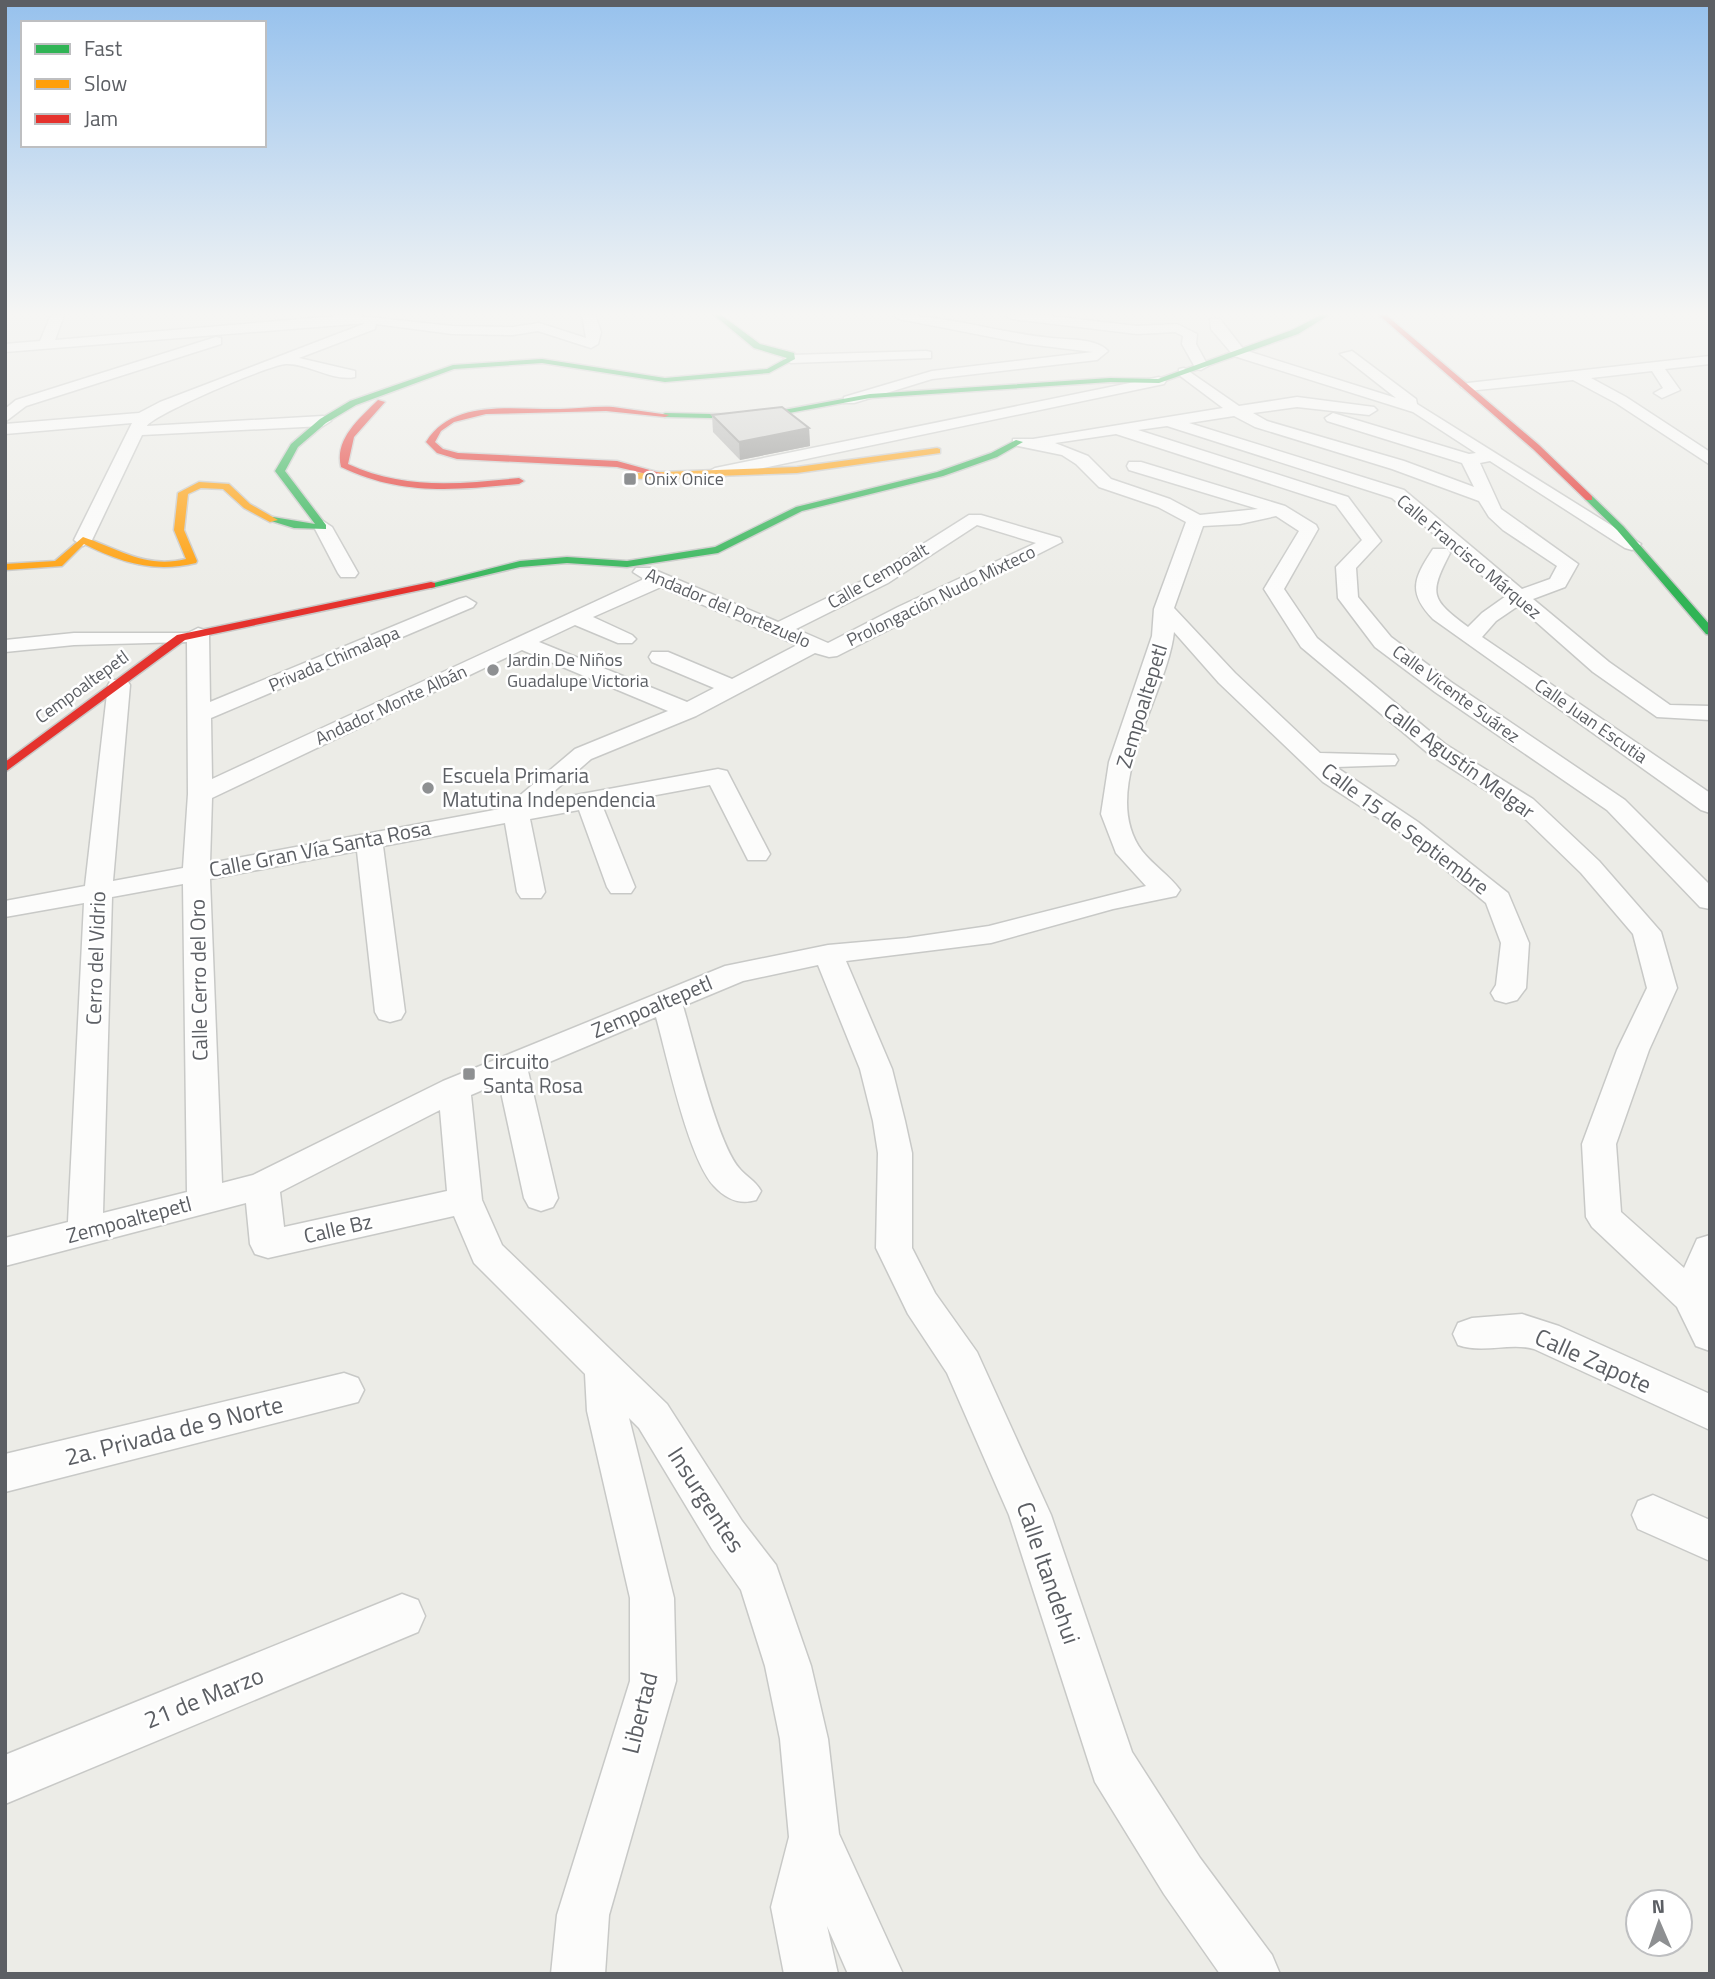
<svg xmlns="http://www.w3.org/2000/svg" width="1715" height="1979" font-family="'Titillium Web',sans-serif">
	<rect width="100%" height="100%" fill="#ecece7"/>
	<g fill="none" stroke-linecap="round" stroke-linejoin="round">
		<defs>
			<path id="street" d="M51,315H64L55,340L349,315L452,326L513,327L539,323L586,338L582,315H595L601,332L598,344L591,348L538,331L513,335L452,334L376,324L375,329L299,358L355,371V377C333,382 308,363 286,364C271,364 152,415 147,426L323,416L331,421L323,426L142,435L92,540L83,546L74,540L132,423L5,434V424L139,413L160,402L366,323L5,352V344L40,341Z
				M893,315C946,315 999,333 1052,338C1069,340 1096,338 1108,351L1097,360L932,379L854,403H844V397L932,371L1093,352L1027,344L899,319Z
				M1005,315H1042L1137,326L1177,324L1197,334L1196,344L1208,366L1201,370L1196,369L1182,344L1183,336L1175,332L1137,334L1012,319Z
				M1210,319H1220L1244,350L1396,398L1340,354L1352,351L1416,399L1417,404L1641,544L1632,550L1625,548L1490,461L1480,463L1501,509L1578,564L1565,587L1533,599L1609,662L1670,705L1710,706V720L1657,717L1593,672L1518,606L1496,621L1482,637L1710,793V813L1701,810L1433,619C1407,592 1414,578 1433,549H1447L1450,553C1429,594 1430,599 1468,627L1482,613L1506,596L1392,498L1167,426L1138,430L1348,497L1381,541L1356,568L1358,597L1391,637L1451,682L1625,800L1710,885V909L1700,907L1607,810L1435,692L1375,647L1338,598L1336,567L1362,540L1336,505L1116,434L1055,443L1088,456L1111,479L1170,499L1200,515L1258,509L1129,470L1127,466L1129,462H1141L1285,506L1316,525L1318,529L1284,589L1317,638L1445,744L1533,799L1599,861L1661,932L1677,988L1649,1050L1616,1144L1621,1212L1684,1268L1697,1239L1710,1235V1351L1696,1346L1677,1307L1592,1227L1586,1217L1582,1144L1617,1050L1647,988L1633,934L1581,873L1515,809L1429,754L1301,647L1264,589L1299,531L1276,516L1240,524L1203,526L1174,608L1235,673L1320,753L1395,755L1398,760L1395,765L1336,767L1418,822L1508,893L1529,943L1526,988L1517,1000L1506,1003L1495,1000L1491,993L1496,985L1501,943L1486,903L1400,832L1323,782L1219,683L1174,632C1167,696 1097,790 1142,851C1153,865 1169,875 1180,890L1176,896L1113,909L991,943L846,961L892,1069L905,1121L912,1153V1248L935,1293L977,1352L1051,1515L1132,1752L1200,1858L1272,1955L1280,1974H1220L1164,1894L1095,1782L1009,1515L947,1373L908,1314L876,1248L878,1153L873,1121L860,1069L818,965L743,981L683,1006C694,1043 717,1142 739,1168C746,1177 755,1180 761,1191L756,1200C739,1205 726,1199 714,1186C688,1158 667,1056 656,1017L528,1071L558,1198L553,1207L541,1211L529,1207L524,1198L499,1083L471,1095L482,1200L502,1245L667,1404L742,1521L776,1565L811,1666L828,1739L839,1834L903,1974H848L827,1926L838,1974H784L771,1907L789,1837L780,1739L765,1666L741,1590L712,1549L639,1428L629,1418L674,1598L676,1681L609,1915L605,1974H551L557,1915L630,1681V1598L587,1411L585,1374L474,1263L454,1216L268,1258L255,1254L250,1244L246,1203L5,1266V1238L68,1222L84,903L5,917V901L85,886L108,685L111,680H127L130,685L113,881L183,868L188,794L187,642L74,645L5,652V640L74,633H188L198,628L205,630L209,634L210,702L459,599L466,597L476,603L473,607L211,718L212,779L644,579L633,572L636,568H650L778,622L874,575L969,515H981L1060,538L1062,542L837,656L829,657L815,653L696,716L591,759L543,801L718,769L727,771L770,854L766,860H748L710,785L602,805L635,887L631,893H611L607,887L579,810L530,819L545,892L541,898H521L517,892L505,823L383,846L405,1012L401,1019L390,1022L379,1019L375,1012L357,851L210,879L222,1183L253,1175L443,1081L725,966L828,945L907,938L989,926L1146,886L1116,853L1101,814L1109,762L1152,636L1154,609L1186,522L1158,507L1099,487L1076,464L1062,455L1013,445V439H1033L1223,408L1179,375V369L1184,368L1239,406L1297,397L1374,407L1377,410L1369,415L1297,407L1253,413L1267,421L1404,461L1474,487L1462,463L1327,421L1325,418L1333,413L1469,454L1476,453L1413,412L1234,356L1211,329ZM1234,416L1255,427L1392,469L1479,501L1489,517L1503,530L1557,566L1550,579L1522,589L1404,490L1189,423ZM977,525L1036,543L898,607L828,643L796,629L888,583ZM661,587L797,645L732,679L668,652H652L649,657L652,662L714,688L687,702L539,642L575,625L618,643H632L636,639L632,635L593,617ZM522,650L668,711L575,749L505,808L210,863L212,798ZM183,884L187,1192L103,1213L112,897ZM440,1110L447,1191L284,1227L280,1192Z
				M216,337L221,338V344L26,406L5,422V409L16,400Z
				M926,351L931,352V358L791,363L784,359L791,355Z
				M1710,356V364L1665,369L1680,390L1662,398L1654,393L1663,388L1652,371L1591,378L1626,397L1710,452L1709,464L1616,403L1573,380L1468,391L1461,387L1468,383Z
				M1159,377L1166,381L1164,384L715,478L706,473L715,468Z
				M323,521L332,527L358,573L355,577H341L338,573L314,527Z
				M1522,1314L1559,1326L1710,1394V1430L1534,1349C1509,1342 1484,1354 1458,1345L1453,1334L1458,1323L1472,1318Z
				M344,1373L358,1378L364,1390L358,1402L5,1492V1454Z
				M1653,1495L1710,1520V1561L1638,1529L1632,1515L1638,1501Z
				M402,1594L418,1600L425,1616L418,1632L5,1804V1755Z"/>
			<path id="fast" d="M714,315H721L760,344L794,353L795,359L769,373L665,382L542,363L454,369L356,405L326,423L298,447L285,471L326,525V529L294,528L268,520L273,517L315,524L275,471L291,444L320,419L350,401L453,365L542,359L665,378L767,369L787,358L754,348Z
				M1321,315H1329L1298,334L1159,383L1110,382L870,398L756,419L665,417L661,415L665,413L756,415L870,394L1110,378L1158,379L1292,330Z
				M1016,440L1023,442L997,457L943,476L802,511L718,553L627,567L567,563L520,567L431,588L426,585L520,561L567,557L627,561L715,547L796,507L937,472L991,453Z
				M1586,496H1592L1623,526L1710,625V635L1706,634L1617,530L1586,500Z"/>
			<path id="slow" d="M937,448L940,449V453L797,473L635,479L630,476L635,473L797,467Z
				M199,482L229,484L250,504L278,520L270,522L244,508L223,489L201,488L188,494L184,530L197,561L196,563C154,573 122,563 84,544L62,566L5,570V564L55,561L83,537C119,549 146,569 186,559L174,530L178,493Z"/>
			<path id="jam" d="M1379,315H1386L1539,445L1592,496V500H1586L1533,449Z
				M378,400L385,402L354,437L348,464C404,490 460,484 519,478L524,481L519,484C455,490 401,496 341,467C334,439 360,418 378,400Z
				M613,407L669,415L665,417L606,411L486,414L454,422L441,431L435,442L443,449L458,453L617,461L664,474V478L617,467L457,459L437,453L426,442C453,398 514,410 560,409C578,409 595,406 613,407Z
				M431,582L435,583V587L185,640L5,772V762L177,635Z"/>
		</defs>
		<use href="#street" stroke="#c8c9c7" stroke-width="3"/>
		<use href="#fast" stroke="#c9c9c8" stroke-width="3"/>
		<use href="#slow" stroke="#c9c9c8" stroke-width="3"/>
		<use href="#jam" stroke="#c9c9c8" stroke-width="3"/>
		<use href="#street" fill="#fcfcfb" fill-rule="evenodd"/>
		<use href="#fast" fill="#30b455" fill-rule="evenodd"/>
		<use href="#slow" fill="#ff9f0a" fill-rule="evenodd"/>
		<use href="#jam" fill="#e5322d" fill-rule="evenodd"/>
	</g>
	<path fill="#b5b5b3" d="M712,415L809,428L810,446L740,460L713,432Z"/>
	<path fill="#949492" d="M809,428L810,446L740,460L739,442Z"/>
	<path fill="#d3d3d0" stroke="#949492" stroke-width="2" d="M782,407L809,428L739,442L712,415Z"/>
	<linearGradient id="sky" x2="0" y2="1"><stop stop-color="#96c1ed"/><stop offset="0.53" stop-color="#f6f6f4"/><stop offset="1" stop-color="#f6f6f4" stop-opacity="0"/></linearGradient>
	<rect width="1715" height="592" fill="url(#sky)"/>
	<g fill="#8e9092" stroke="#fff" stroke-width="2.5">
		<rect x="623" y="472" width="14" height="14" rx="3.5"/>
		<circle cx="493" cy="670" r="7"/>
		<circle cx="428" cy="788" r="7"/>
		<rect x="462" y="1067" width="14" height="14" rx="3.5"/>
	</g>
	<g text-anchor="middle" stroke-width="5" stroke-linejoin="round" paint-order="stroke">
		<g font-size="18" fill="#5c5f64" stroke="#fff" text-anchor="start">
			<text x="644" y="485">Onix Onice</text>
			<text x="507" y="666">Jardin De Niños<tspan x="507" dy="21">Guadalupe Victoria</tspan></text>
		</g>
		<g font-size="18" fill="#5c5f64" stroke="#fff">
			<text transform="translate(1469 557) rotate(40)" y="6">Calle Francisco Márquez</text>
			<text transform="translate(878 576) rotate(-30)" y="6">Calle Cempoalt</text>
			<text transform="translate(941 596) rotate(-26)" y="6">Prolongación Nudo Mixteco</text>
			<text transform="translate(728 608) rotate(23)" y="6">Andador del Portezuelo</text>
			<text transform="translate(334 659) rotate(-23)" y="6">Privada Chimalapa</text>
			<text transform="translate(82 687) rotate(-36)" y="6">Cempoaltepetl</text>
			<text transform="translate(1456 694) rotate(36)" y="6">Calle Vicente Suárez</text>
			<text transform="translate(391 705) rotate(-25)" y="6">Andador Monte Albán</text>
			<text transform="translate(1591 721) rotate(35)" y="6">Calle Juan Escutia</text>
		</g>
		<g font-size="21" fill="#5c5f64" stroke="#fff">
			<text transform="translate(1142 706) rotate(-73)" y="7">Zempoaltepetl</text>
			<text transform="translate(1459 761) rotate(36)" y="7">Calle Agustín Melgar</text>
			<text transform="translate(1405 829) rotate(37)" y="7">Calle 15 de Septiembre</text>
			<text transform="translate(320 849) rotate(-11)" y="7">Calle Gran Vía Santa Rosa</text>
			<text transform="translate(96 958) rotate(-88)" y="7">Cerro del Vidrio</text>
			<text transform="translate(199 980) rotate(-91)" y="7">Calle Cerro del Oro</text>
			<text transform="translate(652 1007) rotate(-23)" y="7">Zempoaltepetl</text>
			<text transform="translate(129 1220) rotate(-15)" y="7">Zempoaltepetl</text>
			<text transform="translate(338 1229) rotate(-13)" y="7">Calle Bz</text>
		</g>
		<g font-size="21" fill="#5c5f64" stroke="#fff" text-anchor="start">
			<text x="442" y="783">Escuela Primaria<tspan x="442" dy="24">Matutina Independencia</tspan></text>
			<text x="483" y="1069">Circuito<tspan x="483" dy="24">Santa Rosa</tspan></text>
		</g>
		<g font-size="24" fill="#5c5f64" stroke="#fff">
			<text transform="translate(1593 1361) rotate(24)" y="8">Calle Zapote</text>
			<text transform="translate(174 1431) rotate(-14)" y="8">2a. Privada de 9 Norte</text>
			<text transform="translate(706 1500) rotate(57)" y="8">Insurgentes</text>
			<text transform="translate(1048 1573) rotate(71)" y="8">Calle Itandehui</text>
			<text transform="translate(204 1698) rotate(-22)" y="8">21 de Marzo</text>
			<text transform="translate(640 1713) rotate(-76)" y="8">Libertad</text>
		</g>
	</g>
	<rect width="1715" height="1979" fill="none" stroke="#5c5f64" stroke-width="14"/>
	<rect x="21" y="21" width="245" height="126" fill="#ffffff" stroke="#bebfc1" stroke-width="2"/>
	<rect x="35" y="44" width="35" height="10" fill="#30b455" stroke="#bebfc1" stroke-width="2"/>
	<text x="84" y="56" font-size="21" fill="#5c5f64">Fast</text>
	<rect x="35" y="79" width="35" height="10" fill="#ff9f0a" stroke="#bebfc1" stroke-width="2"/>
	<text x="84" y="91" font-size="21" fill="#5c5f64">Slow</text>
	<rect x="35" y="114" width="35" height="10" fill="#e5322d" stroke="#bebfc1" stroke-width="2"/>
	<text x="84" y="126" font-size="21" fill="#5c5f64">Jam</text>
	<g transform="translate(1659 1923) rotate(358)"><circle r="33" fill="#ffffff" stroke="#bebfc1" stroke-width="2"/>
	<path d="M0-5L12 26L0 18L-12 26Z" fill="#8e9092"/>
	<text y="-10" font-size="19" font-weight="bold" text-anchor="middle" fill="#5c5f64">N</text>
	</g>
</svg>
